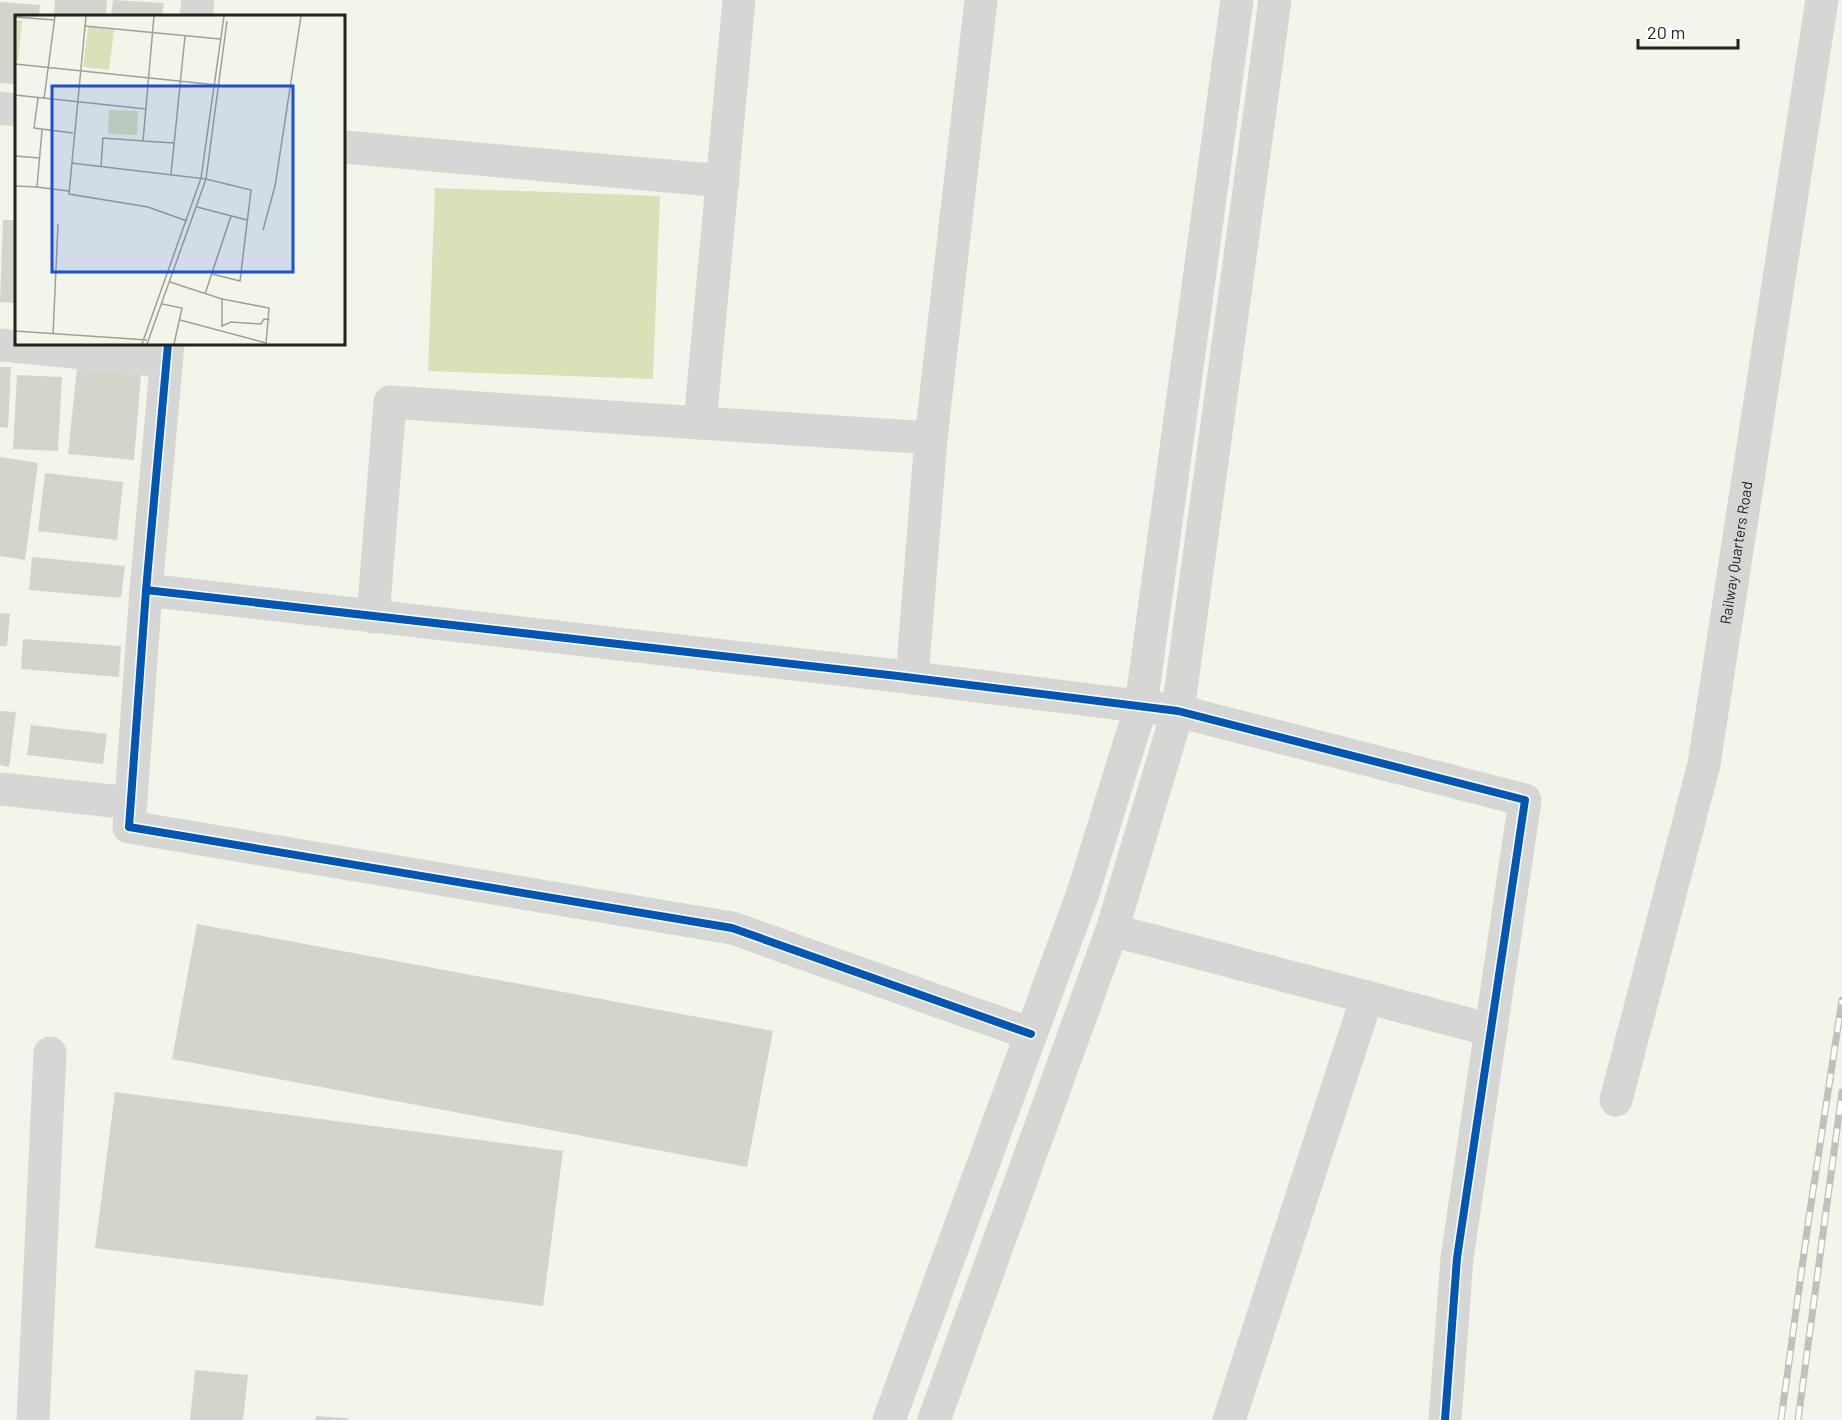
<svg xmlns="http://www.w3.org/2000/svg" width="1842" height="1420" font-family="Barlow,sans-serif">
	<rect width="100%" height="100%" fill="#f2f5ea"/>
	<path fill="#d8e1b7" d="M435,188L660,196L653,379L428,371Z"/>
	<path fill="#d3d5cc" d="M55,0H107L106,16H54Z
		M113,0L164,3L162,16H111Z
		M0,2L40,5L39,16H16V84L0,83Z
		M3,220H16V303L0,302Z
		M0,367H11L8,428L0,427Z
		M77,368L141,375L134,460L68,454Z
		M17,375L62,377L58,451L13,449Z
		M0,457L38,463L25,560L0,556Z
		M45,473L123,482L117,540L38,531Z
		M32,557L125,566L121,598L29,590Z
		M0,613L10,614L7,646H0Z
		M23,639L121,646L119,677L21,669Z
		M0,711L16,712L9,767L0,765Z
		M31,725L107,734L103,764L27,755Z
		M197,924L773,1031L747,1167L172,1059Z
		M115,1092L563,1151L543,1306L95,1248Z
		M195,1370L248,1375L243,1420H190Z
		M316,1416L348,1418V1420H315Z"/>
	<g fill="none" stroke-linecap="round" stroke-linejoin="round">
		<g stroke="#d6d7d5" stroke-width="33">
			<path d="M196,16L198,0"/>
			<path d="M0,108L16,110"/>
			<path d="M344,147L723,181"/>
			<path d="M168,344L146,590L129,827L732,928L1031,1034"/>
			<path d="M0,345L166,361"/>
			<path d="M700,423L931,438"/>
			<path d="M146,590L898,676L1178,711L1525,800L1457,1258L1445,1420"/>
			<path d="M373,617L390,402L700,423L739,0"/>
			<path d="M912,678L931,438L981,0"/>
			<path d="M0,789L131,803"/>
			<path d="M1112,930L1491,1030"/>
			<path id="s1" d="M1616,1100L1704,764L1822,0"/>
			<path d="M33,1420L50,1053"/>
			<path d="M1229,1420L1367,997"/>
		</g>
		<path stroke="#d6d7d5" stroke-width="33" d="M889,1420L1083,893L1141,706L1237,0
			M934,1420L1112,930L1178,711L1275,0"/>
		<defs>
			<path id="rail" d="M1781,1420L1808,1224L1842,1000
				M1798,1420L1842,1092"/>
		</defs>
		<use href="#rail" stroke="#c0c0be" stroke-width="7"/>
		<use href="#rail" stroke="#fff" stroke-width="4.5" stroke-dasharray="14" stroke-linecap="butt"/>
		<defs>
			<path id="cycleway" d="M168,344L146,590L129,827L732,928L1031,1034
				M146,590L898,676L1178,711L1525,800L1457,1258L1445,1420"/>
		</defs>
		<use href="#cycleway" stroke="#fff" stroke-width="11"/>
		<use href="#cycleway" stroke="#0057b8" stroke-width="8"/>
	</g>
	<g text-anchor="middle" stroke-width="4.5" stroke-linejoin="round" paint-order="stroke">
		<g font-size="15" fill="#21231c" stroke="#fff">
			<text dy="5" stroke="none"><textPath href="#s1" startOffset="561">Railway Quarters Road</textPath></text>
		</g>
	</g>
	<g transform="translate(15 15)">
		<rect width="330" height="330" fill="#f2f5ea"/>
		<path d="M0,5L7,6L3,46H0ZM73,12L99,15L94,55L68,52ZM94,95L123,96L122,120L93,119Z" fill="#d8e1b7"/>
		<path fill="none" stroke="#9ea198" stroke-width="1.5" d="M71,1L54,179L133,192L172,206M0,2L40,5M69,11L205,24M0,49L202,70M0,80L131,94M23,83L19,113L58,118M29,84L40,1M27,115L22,172L54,176M128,126L159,128M0,141L24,143M56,148L191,164L236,175L225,266L197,259M86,151L88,123L128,126L139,1M156,159L170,21M0,171L22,172M182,192L232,205M248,215L260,171L286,1M155,267L207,284V311L216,307L246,309L249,304L255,305M190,279L216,201M207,284L254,293L251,329M147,289L167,293L159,329M165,305L251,328M0,316L132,325M38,320L43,209M127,329L186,163L209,1M132,329L191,164L212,6"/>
		<path fill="#1d4ed8" fill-opacity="0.15" stroke="#1d4ed8" stroke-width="3" d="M37,71H278V257H37Z"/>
		<rect width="330" height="330" fill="none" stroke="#21231c" stroke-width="3"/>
	</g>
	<path d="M1638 39v9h100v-9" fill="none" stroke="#21231c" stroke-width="3"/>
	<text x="1647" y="39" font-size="18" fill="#21231c" stroke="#ffffff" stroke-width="4.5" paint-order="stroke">20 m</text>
</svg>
